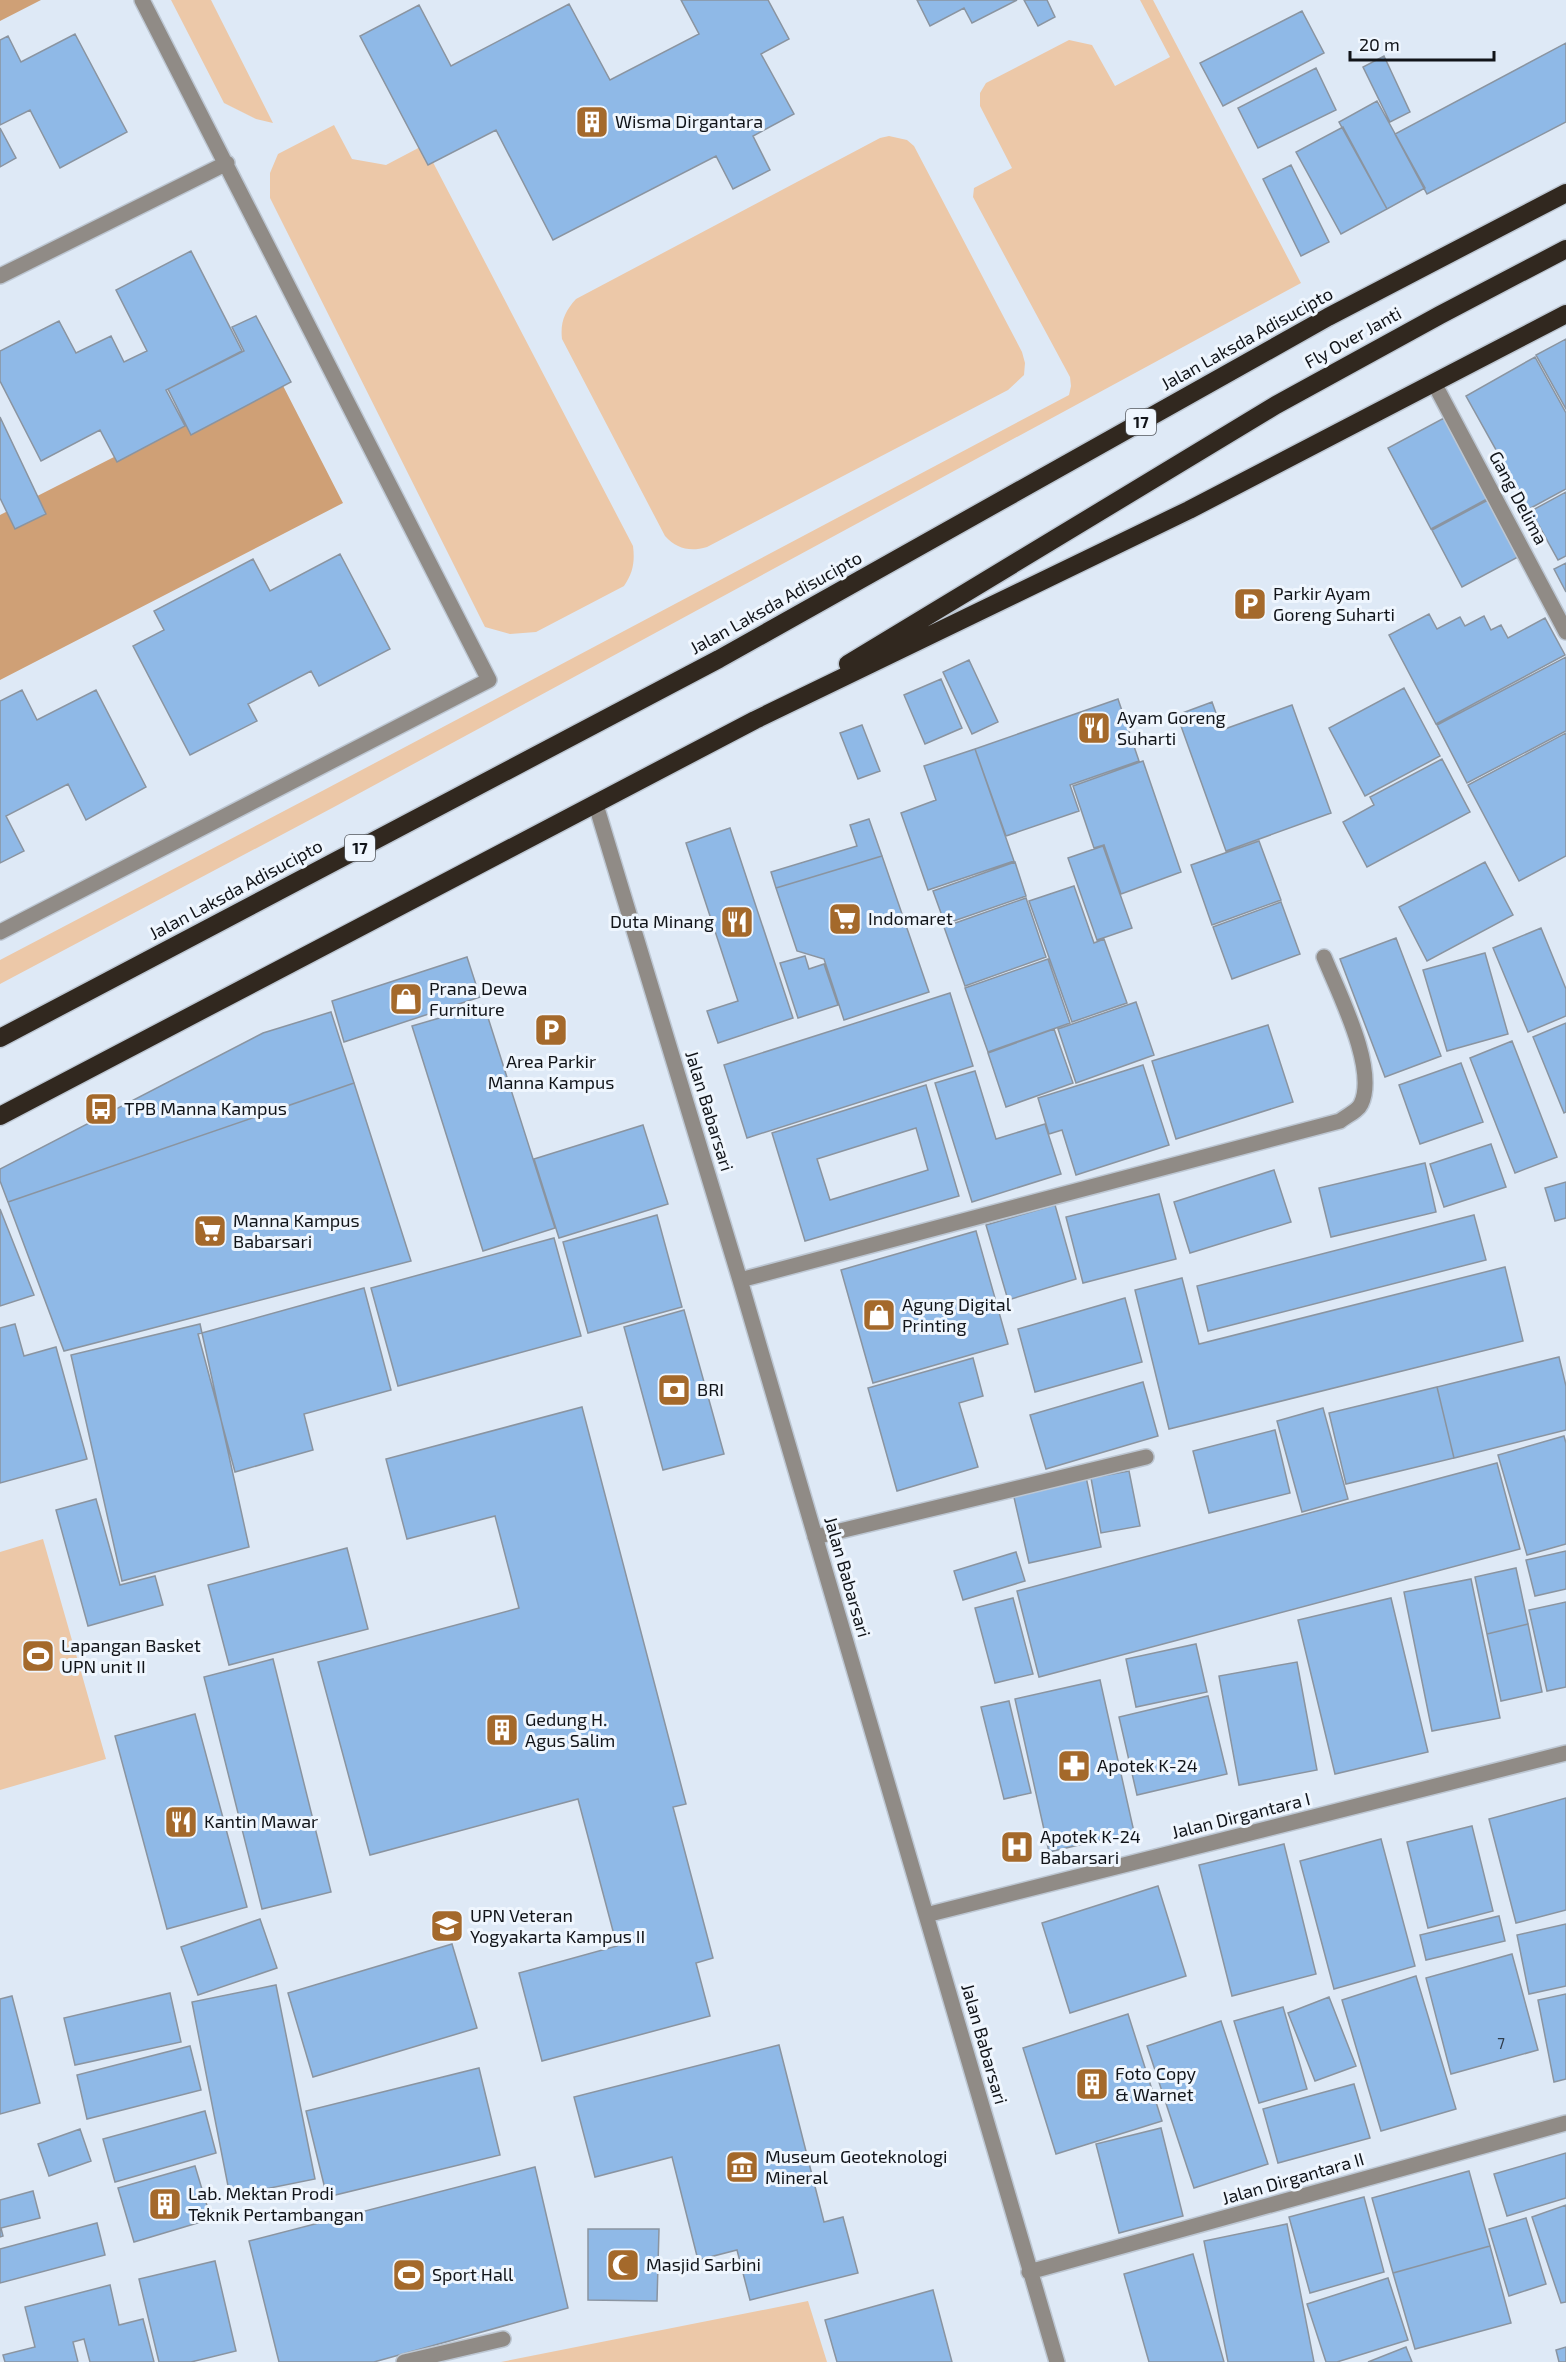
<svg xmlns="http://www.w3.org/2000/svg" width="1566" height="2362" font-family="'Exo 2',sans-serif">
	<rect width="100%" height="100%" fill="#dee9f6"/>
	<path fill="#ecc8a8" d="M171,0H211L273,123L256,119L224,103Z
		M1140,0H1153L1301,283L334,807L0,984V960L324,790L1069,395L1071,386L1070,377L973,197L974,188L1012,168L980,106V93L986,83L1069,40L1092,45L1115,86L1170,57Z
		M334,125L352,159L386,165L424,145L633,546C635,562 633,573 624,586L536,632L510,634L485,627L270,198V173L278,154Z
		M889,136L907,140L914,146L1022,352L1025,363L1024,375L1008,390L707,547C690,552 677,549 665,536L562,339C560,322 565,311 576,299L880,138Z
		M43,1539L106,1759L0,1790V1552Z
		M808,2301L827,2362H501Z"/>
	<path fill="#cfa076" d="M0,0H41L0,21Z
		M277,374L343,503L0,680V515Z"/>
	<path fill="#8fb9e7" stroke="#8a94a0" stroke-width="1.5" fill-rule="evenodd" d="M681,0H768L789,39L761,54L794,114L753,136L770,170L733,189L716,156L553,240L496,130L428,165L360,36L419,5L451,66L569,4L610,80L699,34Z
		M917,0H1017L972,23L964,8L930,26Z
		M1024,0H1047L1055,17L1038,26Z
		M1302,11L1324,53L1223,106L1200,63Z
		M75,34L127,132L60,168L30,110L0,125V40L8,36L21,62Z
		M1566,43V122L1427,194L1395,134Z
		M1384,56L1410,112L1390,122L1363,67Z
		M1316,68L1336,110L1258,148L1238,108Z
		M1377,101L1425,188L1387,209L1339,122Z
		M1343,127L1387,209L1341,234L1296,152Z
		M0,128L16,158L0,167Z
		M1291,165L1329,242L1301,256L1263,179Z
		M191,251L242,351L166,390L185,426L117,462L100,430L41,461L0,381V351L59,321L76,353L111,336L124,362L147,351L116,290Z
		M256,316L291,382L191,435L168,389L244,351L232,327Z
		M1566,339V409L1536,355Z
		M1535,357L1566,413V489L1529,509L1466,396Z
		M0,417L46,514L15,529L0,498Z
		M1444,418L1487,499L1431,529L1388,448Z
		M1566,492V556L1558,560L1531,511Z
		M1488,500L1518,557L1462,587L1432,530Z
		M340,554L390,649L319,686L311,671L248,704L257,721L190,755L133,646L164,630L154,611L253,559L270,591Z
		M1566,563V592L1554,569Z
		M1429,614L1437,629L1460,617L1465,626L1484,616L1491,630L1501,625L1508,638L1545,618L1565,655L1436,724L1389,635Z
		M1566,657V731L1467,783L1437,725Z
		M969,660L998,722L972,734L943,672Z
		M941,679L962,728L925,744L904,695Z
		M1404,688L1440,756L1365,796L1329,728Z
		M22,690L37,720L96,690L146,787L86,820L68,784L6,816L24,851L0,863V701Z
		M1118,699L1139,761L1070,785L1079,811L1006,836L975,749Z
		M1212,702L1222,730L1292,705L1331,813L1226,851L1177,715Z
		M862,725L880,771L858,779L840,733Z
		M1566,733V856L1519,881L1468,785Z
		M975,749L1014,861L928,890L901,813L936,800L924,766Z
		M1442,759L1470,812L1367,867L1343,822L1374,805L1370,797Z
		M1143,761L1181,872L1121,894L1104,845L1094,848L1073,786Z
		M869,819L882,856L776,888L771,872L857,846L850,825Z
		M730,828L793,1018L718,1043L707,1011L738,1001L686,843Z
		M1259,841L1281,900L1212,925L1191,865Z
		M1103,846L1132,928L1097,940L1068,858Z
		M882,856L929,992L844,1020L824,959L797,951L776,888Z
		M1015,862L1026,896L945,924L933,891Z
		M1485,862L1513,915L1427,961L1399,907Z
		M1074,886L1094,943L1104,939L1127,1003L1072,1022L1029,901Z
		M1026,898L1046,957L965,986L944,927Z
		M1281,902L1300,954L1232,979L1213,927Z
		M1541,928L1566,989V1016L1528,1032L1493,948Z
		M1396,938L1441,1056L1385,1077L1340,959Z
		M1485,953L1508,1034L1447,1051L1423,970Z
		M805,956L809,969L824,964L838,1005L798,1018L780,963Z
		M467,957L480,997L344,1042L332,1001Z
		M1048,959L1070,1023L988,1052L965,988Z
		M950,993L973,1066L747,1138L724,1065Z
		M1136,1002L1154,1055L1076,1083L1058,1029Z
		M484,1005L555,1228L483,1251L412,1026Z
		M331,1012L354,1083L8,1202L0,1181V1169L263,1033Z
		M1566,1023V1112L1564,1113L1533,1037Z
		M1268,1025L1293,1102L1176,1139L1152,1061Z
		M1054,1029L1073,1083L1006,1107L988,1053Z
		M1512,1041L1557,1157L1515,1173L1470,1058Z
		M1461,1063L1483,1122L1420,1144L1399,1085Z
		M1143,1065L1169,1145L1076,1175L1062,1130L1049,1134L1038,1098Z
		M975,1071L996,1139L1045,1124L1061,1174L972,1202L935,1083Z
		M354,1083L411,1261L64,1351L8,1202Z
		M926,1085L959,1196L805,1241L772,1133ZM916,1128L928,1170L830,1200L817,1159Z
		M643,1125L668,1204L559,1238L534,1159Z
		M1491,1144L1506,1187L1444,1207L1430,1164Z
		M1425,1163L1436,1212L1331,1237L1319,1188Z
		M1274,1170L1291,1222L1190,1253L1174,1202Z
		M1566,1182V1218L1555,1221L1545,1188Z
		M1159,1194L1176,1259L1083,1283L1066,1217Z
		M1055,1205L1076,1279L1008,1300L986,1225Z
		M0,1209L34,1295L0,1306Z
		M657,1215L682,1307L588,1333L563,1242Z
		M1474,1215L1486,1260L1208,1331L1197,1286Z
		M976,1231L1008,1344L873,1383L841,1270Z
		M554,1238L581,1336L398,1386L371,1288Z
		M1505,1267L1523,1341L1169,1429L1135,1290L1182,1278L1199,1344Z
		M364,1288L391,1390L304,1414L313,1450L235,1472L198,1334Z
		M1125,1298L1142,1362L1035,1392L1018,1329Z
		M684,1310L724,1454L663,1470L624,1327Z
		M15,1324L24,1356L56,1347L87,1459L0,1483V1328Z
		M200,1324L249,1547L122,1581L71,1355Z
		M1559,1357L1566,1386V1430L1454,1458L1437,1387Z
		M973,1358L983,1396L959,1403L978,1467L897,1491L868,1388Z
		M1143,1382L1158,1436L1046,1469L1030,1415Z
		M1437,1387L1454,1458L1346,1484L1329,1413Z
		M582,1407L686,1804L673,1807L713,1958L696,1963L710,2016L542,2061L519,1973L617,1946L578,1799L370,1855L318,1662L519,1608L495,1516L407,1539L386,1459Z
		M1323,1408L1348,1499L1302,1512L1277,1421Z
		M1275,1430L1290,1493L1209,1513L1193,1451Z
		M1564,1436L1566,1443V1544L1527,1555L1498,1455Z
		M1497,1463L1520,1549L1039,1677L1017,1591Z
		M1129,1471L1140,1526L1101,1533L1091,1478Z
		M1086,1477L1101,1547L1029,1563L1013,1493Z
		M96,1499L120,1585L155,1576L163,1605L88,1626L56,1510Z
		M347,1548L368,1629L229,1665L208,1585Z
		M1566,1551V1589L1535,1596L1526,1560Z
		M1016,1552L1025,1581L963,1600L954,1571Z
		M1516,1568L1528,1624L1487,1634L1475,1577Z
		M1471,1579L1500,1718L1432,1731L1404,1592Z
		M1013,1598L1033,1674L995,1683L975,1608Z
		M1391,1598L1428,1752L1335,1774L1298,1620Z
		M1566,1602V1687L1547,1691L1529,1610Z
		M1528,1624L1542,1692L1501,1701L1487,1634Z
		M1196,1644L1207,1692L1136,1707L1126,1659Z
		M273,1659L331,1892L262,1909L204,1677Z
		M1297,1662L1317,1770L1239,1785L1219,1676Z
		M1100,1680L1134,1832L1049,1852L1015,1699Z
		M1208,1696L1227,1774L1137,1795L1119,1717Z
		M1009,1701L1031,1793L1004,1799L981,1707Z
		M195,1714L247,1907L167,1929L115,1736Z
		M1566,1798V1910L1516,1923L1489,1819Z
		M1472,1826L1493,1911L1428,1928L1407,1842Z
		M1381,1839L1415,1966L1334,1989L1300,1861Z
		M1284,1844L1316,1974L1232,1996L1199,1865Z
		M1158,1886L1186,1976L1070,2013L1042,1923Z
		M1499,1916L1505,1941L1426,1960L1420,1935Z
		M260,1919L277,1968L198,1995L181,1947Z
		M1566,1924V1986L1529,1994L1517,1935Z
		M452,1944L477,2028L313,2077L288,1993Z
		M1512,1954L1538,2050L1451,2074L1426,1978Z
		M1416,1976L1456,2109L1381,2131L1342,2000Z
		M276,1985L315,2179L230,2196L192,2002Z
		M170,1993L181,2042L75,2065L64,2018Z
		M1566,1994V2079L1554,2082L1538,2000Z
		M12,1996L40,2103L0,2114V1999Z
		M1329,1997L1356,2066L1315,2081L1288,2013Z
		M1283,2007L1307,2089L1259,2103L1234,2021Z
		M1128,2014L1162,2121L1056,2154L1023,2048Z
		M1221,2021L1268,2164L1194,2188L1147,2046Z
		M779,2045L824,2222L843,2217L858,2273L750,2300L737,2250L698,2260L672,2157L595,2177L574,2097Z
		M190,2046L201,2090L87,2119L77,2075Z
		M479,2068L500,2155L327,2197L306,2111Z
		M1354,2084L1370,2138L1278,2163L1263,2109Z
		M205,2111L216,2153L115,2182L103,2139Z
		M1161,2128L1183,2216L1119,2233L1096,2144Z
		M80,2129L91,2161L49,2176L38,2144Z
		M1566,2153V2198L1507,2216L1494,2174Z
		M195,2166L211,2219L134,2242L118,2188Z
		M535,2167L568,2308L374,2362H279L249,2241Z
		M1469,2171L1490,2246L1393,2273L1372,2198Z
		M33,2191L40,2218L1,2228L3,2236L0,2237V2200Z
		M1364,2197L1384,2272L1310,2293L1289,2217Z
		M1566,2205V2302L1561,2303L1532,2217Z
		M1526,2218L1546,2284L1509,2296L1489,2229Z
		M97,2223L105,2255L0,2283V2249Z
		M1287,2224L1314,2362H1228L1204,2241Z
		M588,2229H659L657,2301L588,2300Z
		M1490,2246L1511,2323L1415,2349L1393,2273Z
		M1193,2254L1224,2362H1149L1124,2274Z
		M215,2261L236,2351L191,2362H159L139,2279Z
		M1388,2278L1408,2340L1337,2362H1326L1307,2304Z
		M110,2285L119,2325L143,2319L154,2362H90L84,2339L73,2342L78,2362H5L3,2355L35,2347L25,2307Z
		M933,2290L952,2362H837L825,2320Z
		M1406,2347L1412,2362H1368Z
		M1566,2347V2362H1559L1556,2350Z"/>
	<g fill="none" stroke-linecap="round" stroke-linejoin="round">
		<defs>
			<path id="minor" d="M0,276L227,163
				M1434,383L1566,632
				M596,805L740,1280L1057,2362
				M0,932L489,680L142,0
				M740,1280L1340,1121C1346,1116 1358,1111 1361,1104C1378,1069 1338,992 1324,957
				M815,1537L1146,1457
				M926,1915L1566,1753
				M1029,2272L1566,2123
				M404,2362L503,2339"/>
			<path id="highway" d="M848,664L1276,405L1440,315L1566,249
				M0,1038L719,659L1328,317L1566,193
				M0,1116L755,720L1189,510L1566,314"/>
		</defs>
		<use href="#minor" stroke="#bdc7d3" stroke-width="18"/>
		<use href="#highway" stroke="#bdc7d3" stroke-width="21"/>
		<use href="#minor" stroke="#908b86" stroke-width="15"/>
		<use href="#highway" stroke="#31281f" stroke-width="18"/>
	</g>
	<defs>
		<symbol id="building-square" viewBox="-11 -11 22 22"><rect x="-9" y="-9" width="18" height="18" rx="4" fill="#a4692b" stroke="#eff6fe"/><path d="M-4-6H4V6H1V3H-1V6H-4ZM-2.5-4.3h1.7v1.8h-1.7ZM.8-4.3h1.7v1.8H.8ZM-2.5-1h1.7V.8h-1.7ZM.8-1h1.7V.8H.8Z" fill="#fff"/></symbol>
		<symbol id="parking-square" viewBox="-11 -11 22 22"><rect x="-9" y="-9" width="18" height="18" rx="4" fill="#a4692b" stroke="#eff6fe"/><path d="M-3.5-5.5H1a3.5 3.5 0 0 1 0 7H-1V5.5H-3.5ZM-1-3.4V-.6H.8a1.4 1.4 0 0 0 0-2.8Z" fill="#fff"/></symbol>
		<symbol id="restaurant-square" viewBox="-11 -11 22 22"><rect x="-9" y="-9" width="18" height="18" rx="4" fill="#a4692b" stroke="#eff6fe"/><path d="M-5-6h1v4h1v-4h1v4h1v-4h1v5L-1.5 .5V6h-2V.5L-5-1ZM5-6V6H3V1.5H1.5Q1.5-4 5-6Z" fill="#fff"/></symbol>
		<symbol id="supermarket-square" viewBox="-11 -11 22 22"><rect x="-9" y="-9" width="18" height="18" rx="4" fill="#a4692b" stroke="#eff6fe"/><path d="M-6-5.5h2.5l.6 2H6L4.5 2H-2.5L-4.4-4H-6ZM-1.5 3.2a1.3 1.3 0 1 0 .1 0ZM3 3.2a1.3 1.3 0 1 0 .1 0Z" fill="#fff"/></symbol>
		<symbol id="shop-square" viewBox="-11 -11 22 22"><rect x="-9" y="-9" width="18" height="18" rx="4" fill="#a4692b" stroke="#eff6fe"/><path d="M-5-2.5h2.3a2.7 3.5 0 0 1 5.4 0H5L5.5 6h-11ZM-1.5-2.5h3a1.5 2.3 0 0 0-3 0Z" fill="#fff"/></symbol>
		<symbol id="bus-square" viewBox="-11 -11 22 22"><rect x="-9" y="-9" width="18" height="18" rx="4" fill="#a4692b" stroke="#eff6fe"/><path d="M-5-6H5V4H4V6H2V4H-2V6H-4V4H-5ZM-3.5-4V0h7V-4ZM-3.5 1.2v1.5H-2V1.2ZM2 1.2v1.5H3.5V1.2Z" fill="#fff"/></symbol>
		<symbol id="bank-square" viewBox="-11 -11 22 22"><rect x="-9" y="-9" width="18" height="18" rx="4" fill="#a4692b" stroke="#eff6fe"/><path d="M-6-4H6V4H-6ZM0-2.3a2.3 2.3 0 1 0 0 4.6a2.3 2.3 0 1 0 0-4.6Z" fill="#fff"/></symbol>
		<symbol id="stadium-square" viewBox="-11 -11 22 22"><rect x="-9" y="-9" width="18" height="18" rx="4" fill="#a4692b" stroke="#eff6fe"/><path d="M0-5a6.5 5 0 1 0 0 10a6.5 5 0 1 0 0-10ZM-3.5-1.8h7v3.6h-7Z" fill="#fff"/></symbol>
		<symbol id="pharmacy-square" viewBox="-11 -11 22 22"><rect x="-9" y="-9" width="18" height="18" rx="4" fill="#a4692b" stroke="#eff6fe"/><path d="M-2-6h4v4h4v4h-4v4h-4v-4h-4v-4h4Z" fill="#fff"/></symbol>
		<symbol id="hospital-square" viewBox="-11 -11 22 22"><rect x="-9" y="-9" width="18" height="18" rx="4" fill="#a4692b" stroke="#eff6fe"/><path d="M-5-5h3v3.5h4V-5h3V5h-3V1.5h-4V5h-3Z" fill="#fff"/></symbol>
		<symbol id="university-square" viewBox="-11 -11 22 22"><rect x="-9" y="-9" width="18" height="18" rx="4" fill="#a4692b" stroke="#eff6fe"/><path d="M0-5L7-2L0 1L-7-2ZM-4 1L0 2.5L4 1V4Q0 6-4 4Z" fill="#fff"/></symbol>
		<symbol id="museum-square" viewBox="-11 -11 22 22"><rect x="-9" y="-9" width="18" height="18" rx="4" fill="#a4692b" stroke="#eff6fe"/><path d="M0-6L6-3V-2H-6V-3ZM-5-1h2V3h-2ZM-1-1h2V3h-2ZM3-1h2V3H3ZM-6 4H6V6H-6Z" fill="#fff"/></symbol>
		<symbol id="mosque-square" viewBox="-11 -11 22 22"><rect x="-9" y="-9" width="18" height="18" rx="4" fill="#a4692b" stroke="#eff6fe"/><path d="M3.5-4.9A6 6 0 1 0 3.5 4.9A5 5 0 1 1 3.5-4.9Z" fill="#fff"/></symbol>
	</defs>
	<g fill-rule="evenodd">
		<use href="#building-square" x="573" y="103" width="38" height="38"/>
		<use href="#parking-square" x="1231" y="585" width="38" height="38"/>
		<use href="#restaurant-square" x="1075" y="709" width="38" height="38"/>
		<use href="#supermarket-square" x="826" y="900" width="38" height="38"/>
		<use href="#restaurant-square" x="718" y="903" width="38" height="38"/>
		<use href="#shop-square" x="387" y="980" width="38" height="38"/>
		<use href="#parking-square" x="532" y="1011" width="38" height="38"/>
		<use href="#bus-square" x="82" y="1090" width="38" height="38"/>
		<use href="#supermarket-square" x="191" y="1212" width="38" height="38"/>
		<use href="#shop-square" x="860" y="1296" width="38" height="38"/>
		<use href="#bank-square" x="655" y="1371" width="38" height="38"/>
		<use href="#stadium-square" x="19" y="1637" width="38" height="38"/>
		<use href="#building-square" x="483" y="1711" width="38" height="38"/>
		<use href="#pharmacy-square" x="1055" y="1747" width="38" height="38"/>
		<use href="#restaurant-square" x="162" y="1803" width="38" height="38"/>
		<use href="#hospital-square" x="998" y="1828" width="38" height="38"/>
		<use href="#university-square" x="428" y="1907" width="38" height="38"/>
		<use href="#building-square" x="1073" y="2065" width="38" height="38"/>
		<use href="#museum-square" x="723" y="2148" width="38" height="38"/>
		<use href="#building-square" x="146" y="2185" width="38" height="38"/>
		<use href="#mosque-square" x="604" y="2246" width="38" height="38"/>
		<use href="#stadium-square" x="390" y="2256" width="38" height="38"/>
	</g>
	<g text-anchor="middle" stroke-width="6" stroke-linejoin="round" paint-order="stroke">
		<g font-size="15" fill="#303d4c">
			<text x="1501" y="2049">7</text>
		</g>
		<g fill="#eff6fe" stroke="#54585e" stroke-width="1.5">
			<rect x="1126" y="409" width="30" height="26" rx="4.5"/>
			<rect x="345" y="835" width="30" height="26" rx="4.5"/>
		</g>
		<g font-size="16" font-weight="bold" fill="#111419">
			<text x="1141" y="428">17</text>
			<text x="360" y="854">17</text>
		</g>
		<g font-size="18" fill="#111419" stroke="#eff6fe" text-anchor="start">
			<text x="615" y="128">Wisma Dirgantara</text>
			<text x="1273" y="600">Parkir Ayam<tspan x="1273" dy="21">Goreng Suharti</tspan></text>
			<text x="1117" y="724">Ayam Goreng<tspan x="1117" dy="21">Suharti</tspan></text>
			<text x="868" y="925">Indomaret</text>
			<text x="714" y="928" text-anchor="end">Duta Minang</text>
			<text x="429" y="995">Prana Dewa<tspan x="429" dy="21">Furniture</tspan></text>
			<text x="551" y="1068" text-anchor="middle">Area Parkir<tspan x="551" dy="21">Manna Kampus</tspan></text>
			<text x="124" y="1115">TPB Manna Kampus</text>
			<text x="233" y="1227">Manna Kampus<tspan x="233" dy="21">Babarsari</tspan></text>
			<text x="902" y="1311">Agung Digital<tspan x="902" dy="21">Printing</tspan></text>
			<text x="697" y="1396">BRI</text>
			<text x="61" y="1652">Lapangan Basket<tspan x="61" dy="21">UPN unit II</tspan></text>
			<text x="525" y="1726">Gedung H.<tspan x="525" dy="21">Agus Salim</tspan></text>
			<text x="1097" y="1772">Apotek K-24</text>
			<text x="204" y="1828">Kantin Mawar</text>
			<text x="1040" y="1843">Apotek K-24<tspan x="1040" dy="21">Babarsari</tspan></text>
			<text x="470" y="1922">UPN Veteran<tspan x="470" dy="21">Yogyakarta Kampus II</tspan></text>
			<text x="1115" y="2080">Foto Copy<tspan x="1115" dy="21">&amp; Warnet</tspan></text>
			<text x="765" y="2163">Museum Geoteknologi<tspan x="765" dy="21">Mineral</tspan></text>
			<text x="188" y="2200">Lab. Mektan Prodi<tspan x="188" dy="21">Teknik Pertambangan</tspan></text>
			<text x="646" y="2271">Masjid Sarbini</text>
			<text x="432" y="2281">Sport Hall</text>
		</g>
		<g font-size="18" fill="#111419" stroke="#eff6fe">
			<text transform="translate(1353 338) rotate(-29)" y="6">Fly Over Janti</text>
			<text transform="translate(1247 339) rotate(-29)" y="6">Jalan Laksda Adisucipto</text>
			<text transform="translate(1518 498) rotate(62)" y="6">Gang Delima</text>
			<text transform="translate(776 603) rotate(-29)" y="6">Jalan Laksda Adisucipto</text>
			<text transform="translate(236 890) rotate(-28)" y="6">Jalan Laksda Adisucipto</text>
			<text transform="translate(709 1111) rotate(73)" y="6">Jalan Babarsari</text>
			<text transform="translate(847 1577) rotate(74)" y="6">Jalan Babarsari</text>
			<text transform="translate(1241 1816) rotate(-14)" y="6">Jalan Dirgantara I</text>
			<text transform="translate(984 2044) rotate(74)" y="6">Jalan Babarsari</text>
			<text transform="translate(1293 2179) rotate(-16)" y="6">Jalan Dirgantara II</text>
		</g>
	</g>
	<path d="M1350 51v9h144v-9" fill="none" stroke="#111419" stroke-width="3"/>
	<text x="1359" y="51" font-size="18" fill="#111419" stroke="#eff6fe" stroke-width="4.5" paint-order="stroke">20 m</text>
</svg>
